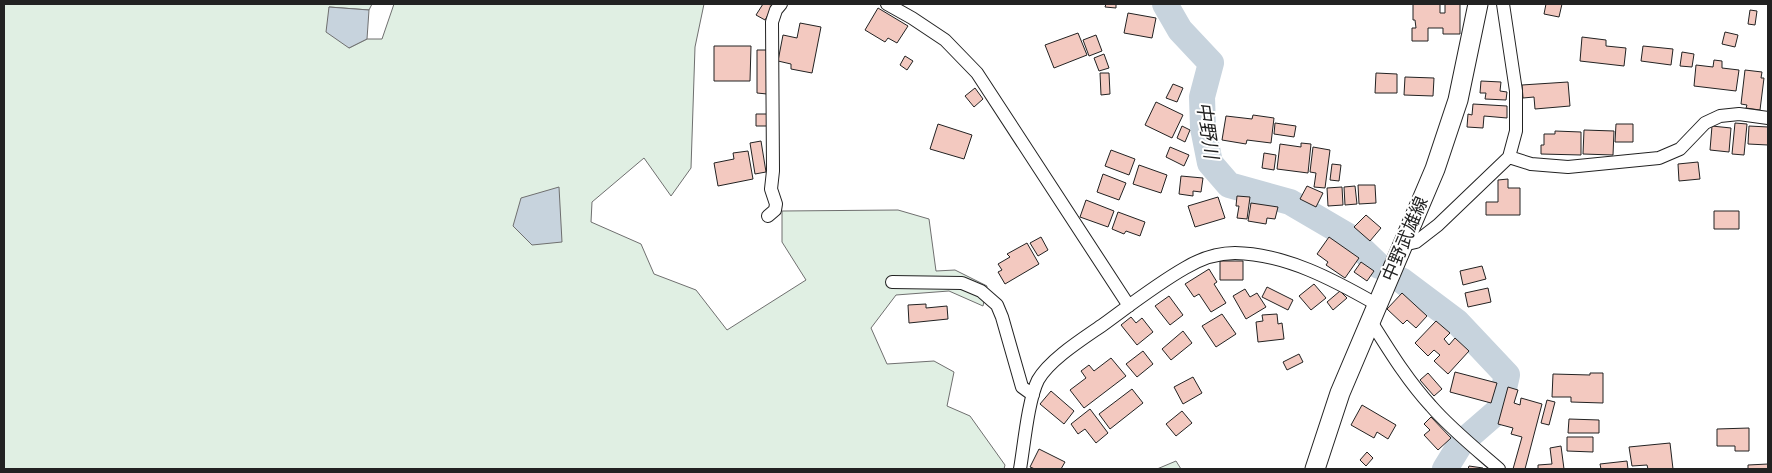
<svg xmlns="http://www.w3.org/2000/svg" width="1772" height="473" font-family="Rubik,'Noto Sans JP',sans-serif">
	<rect width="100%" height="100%" fill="#fff"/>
	<path fill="#e0efe3" stroke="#6f6f6f" d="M4,4H372L369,10L329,7L349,48L367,39H382L394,4H704L695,47L691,168L671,196L644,158L592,202L591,222L641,244L654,274L696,290L727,330L806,280L782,242V211L898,210L929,219L936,271L955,270L987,286L983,306L949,291L896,295L871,328L887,364L934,361L954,372L947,406L970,416L1005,465L1004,469H4Z
		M1176,461L1181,469H1157Z"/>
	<path fill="#c7d3dd" stroke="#6f6f6f" d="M329,7L369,10L367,39L349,48L326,32Z
		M559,187L562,242L532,245L513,226L521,198Z"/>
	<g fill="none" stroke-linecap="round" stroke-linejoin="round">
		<path stroke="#c7d3dd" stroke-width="26" d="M1165,4L1180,30L1211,63L1202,97L1203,128L1210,163L1229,185L1290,202L1348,236L1379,266
			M1401,280L1457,322L1507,375L1499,410L1461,443L1445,469"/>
	</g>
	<path fill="#f3c9c0" stroke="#222" d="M763,4L774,5L765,20L756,15Z
		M1106,4H1116V8L1105,7Z
		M1413,4H1440V13H1445V4H1464H1460V34H1443V28H1428V41H1412V28H1416L1415,20H1413Z
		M1546,4H1562L1559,17L1544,14Z
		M878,8L908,26L897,43L888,38L885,42L865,30Z
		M1750,10L1757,11L1755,25L1748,24Z
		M1128,13L1156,18L1152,38L1124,33Z
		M800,23L821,27L812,73L791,69V64L778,61L783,35L797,38Z
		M1725,32L1738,35L1735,47L1722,44Z
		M1078,33L1087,55L1054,68L1045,45Z
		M1096,35L1102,51L1089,56L1083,40Z
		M1582,37L1606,40V46L1626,48L1624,66L1580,61Z
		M714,46H751L750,81H714Z
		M1643,46L1673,49L1671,65L1641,61Z
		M757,50H767V94L757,93Z
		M1682,52L1694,54L1692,67L1680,66Z
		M1104,54L1109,68L1099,71L1094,58Z
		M905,56L913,61L907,70L900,65Z
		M1714,60L1722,61V68L1739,70L1736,91L1694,86L1696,65L1713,67Z
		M1745,70L1762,72L1761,78H1764L1760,110L1746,108L1747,105L1741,104Z
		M1100,73H1109L1110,94L1101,95Z
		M1376,73L1397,74V93H1375Z
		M1405,77L1434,78L1433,96L1404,95Z
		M1481,81L1501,82L1500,91L1507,92L1506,100L1485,99L1486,93H1480Z
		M1568,82L1570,106L1535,109L1534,97L1523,98L1522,85Z
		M1173,84L1183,88L1177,102L1166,98Z
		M975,88L983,99L974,107L965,96Z
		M1156,102L1183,115L1172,138L1145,125Z
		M1473,104L1507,106V118L1484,116L1483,128L1467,127L1468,114L1472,115Z
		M756,114H767V126H756Z
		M1253,115L1274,118L1271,143L1247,140L1246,144L1222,140L1226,116L1252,119Z
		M1275,123L1296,126L1294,137L1274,134Z
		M1735,123L1747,124L1744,155L1732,154Z
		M938,124L972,135L964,159L930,149Z
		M1616,124H1633V142H1615Z
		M1182,126L1190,130L1185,142L1177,138Z
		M1712,126L1731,128L1729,152L1710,150Z
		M1749,126L1768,127V145L1748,144Z
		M1584,130L1614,131L1613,155L1583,154Z
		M1555,131L1581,132V155L1541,154V145H1544V134H1555Z
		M761,141L766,172L755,174L750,143Z
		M1301,143L1311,144L1308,173L1277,169L1280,144L1301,147Z
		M1170,147L1189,155L1184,166L1166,157Z
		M1313,147L1330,150L1325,188L1314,187L1316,173L1310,172Z
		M1111,150L1135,159L1129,175L1105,166Z
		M748,151L753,179L718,186L714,163L734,159L733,153Z
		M1264,153L1276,155L1274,170L1262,168Z
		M1698,162L1700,179L1679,181L1678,164Z
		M1332,164L1341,165L1339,181L1330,180Z
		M1139,165L1167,175L1161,193L1133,184Z
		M1103,174L1126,183L1119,200L1097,192Z
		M1181,176L1203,178L1201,192L1193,191V196L1179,194Z
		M1508,179V188H1520V215H1486V202H1498V180Z
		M1358,185H1375L1376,203L1359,204Z
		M1307,186L1323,193L1316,207L1300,199Z
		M1355,186L1357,204L1345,205L1344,187Z
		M1342,187L1343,205L1328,206L1327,188Z
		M1237,196L1250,197L1247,219L1237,218L1239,206H1236Z
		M1218,197L1225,218L1195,227L1188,206Z
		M1086,200L1114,211L1108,227L1080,217Z
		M1251,203L1278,207L1275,219L1267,218L1266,224L1248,221Z
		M1714,211H1739V229H1714Z
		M1118,212L1145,222L1140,236L1126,231L1124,234L1112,229Z
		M1366,215L1381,228L1370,241L1354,227Z
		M1041,237L1048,250L1038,256L1030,243Z
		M1329,237L1359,258L1345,278L1326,265L1328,262L1317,254Z
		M1027,243L1039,264L1005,284L998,272L1002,270L998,264L1010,257L1007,254Z
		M1220,261H1243V280H1220Z
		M1361,262L1374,271L1367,281L1354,272Z
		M1482,266L1486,279L1463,285L1460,271Z
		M1209,269L1217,282L1214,284L1226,303L1211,312L1199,294L1194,297L1185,284Z
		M1314,284L1326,298L1311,310L1299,296Z
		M1267,287L1293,300L1288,310L1262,297Z
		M1488,288L1491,302L1468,307L1465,293Z
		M1245,289L1250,297L1257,293L1266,307L1246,319L1233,296Z
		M1340,291L1347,298L1333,310L1327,302Z
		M1402,293L1427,316L1416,328L1407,320L1403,324L1387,309Z
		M1169,296L1183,315L1170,325L1155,306Z
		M926,304V308L947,306L948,319L909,323L908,305Z
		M1222,314L1236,334L1216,347L1202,326Z
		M1277,314L1278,324L1282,323L1284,339L1258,342L1256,322L1263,321L1262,315Z
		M1131,317L1136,323L1142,318L1153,332L1137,345L1121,325Z
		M1436,321L1450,333L1444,339L1449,345L1455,338L1469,351L1448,374L1434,361L1440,355L1434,350L1428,356L1415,343Z
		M1183,331L1192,343L1171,360L1162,349Z
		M1143,351L1153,364L1137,377L1126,364Z
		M1299,354L1303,362L1287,370L1283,362Z
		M1111,358L1126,376L1084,408L1070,390L1086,378L1081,371L1089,365L1094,371Z
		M1455,372L1497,383L1491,403L1450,392Z
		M1428,373L1442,389L1434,396L1420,380Z
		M1590,373H1603V403L1571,402V397H1552L1553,374L1590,375Z
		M1193,377L1202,393L1183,404L1174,387Z
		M1508,387L1518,390L1514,403L1520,405L1521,398L1542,404L1525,469H1513L1522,437L1511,434L1513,428L1498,424Z
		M1132,389L1143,403L1110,429L1099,414Z
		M1051,391L1074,411L1064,424L1040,404Z
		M1547,400L1555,402L1549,425L1541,423Z
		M1362,405L1396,425L1388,439L1377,432L1374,438L1351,425Z
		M1090,409L1108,433L1096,443L1085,429L1078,434L1071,424Z
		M1182,411L1192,423L1176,436L1166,424Z
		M1431,417L1451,438L1438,450L1424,435L1430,430L1424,424Z
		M1569,419L1599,420V433H1568Z
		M1749,428V451H1735V446H1717V429Z
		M1567,437H1593V452L1567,451Z
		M1670,443L1673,469H1648L1647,465L1632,466L1629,447Z
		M1561,446L1564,469H1538V465L1552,464L1550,448Z
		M1039,449L1065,462L1061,469H1035L1030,467Z
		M1367,452L1373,458L1366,466L1360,460Z
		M1627,461L1628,469H1601L1600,464Z
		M1768,464V469H1748V465Z
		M1469,466L1483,468V469H1468Z"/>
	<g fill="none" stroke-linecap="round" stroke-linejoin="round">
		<defs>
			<path id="minor" d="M887,4L912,18L945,40L977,73L1129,306
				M1509,157L1531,164L1568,167L1659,158L1680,149L1705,123L1720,116L1739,114L1768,118
				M768,216L775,210L776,204L771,189L773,171L772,22L776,10L781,4
				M1403,245L1416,242L1438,225L1509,157L1516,131V91L1503,4
				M892,282L962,283L981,291L997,305L1002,317L1022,387L1033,395
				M1370,320C1389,350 1407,380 1431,406C1451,429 1476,449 1499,469
				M1020,469C1024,446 1028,400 1038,380C1050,359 1084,338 1104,324C1130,305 1157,284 1185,268C1200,259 1218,253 1235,253C1286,254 1334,280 1376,304"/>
			<path id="secondary" d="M1315,469L1340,393L1435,169L1458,100L1478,4"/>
		</defs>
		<use href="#minor" stroke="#222" stroke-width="14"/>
		<use href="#secondary" stroke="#222" stroke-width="21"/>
		<use href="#minor" stroke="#fff" stroke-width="12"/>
		<use href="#secondary" stroke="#fff" stroke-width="19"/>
	</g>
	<g text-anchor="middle" stroke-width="4" stroke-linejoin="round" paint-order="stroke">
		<g font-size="18" fill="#222" stroke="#fff">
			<text transform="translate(1405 239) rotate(-67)" y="6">中野武雄線</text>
		</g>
		<g font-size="19" font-style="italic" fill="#222" stroke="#fff">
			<text transform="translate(1208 130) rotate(82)" y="7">中野川</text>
		</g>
	</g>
	<rect width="1772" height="473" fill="none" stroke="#222222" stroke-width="10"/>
</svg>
